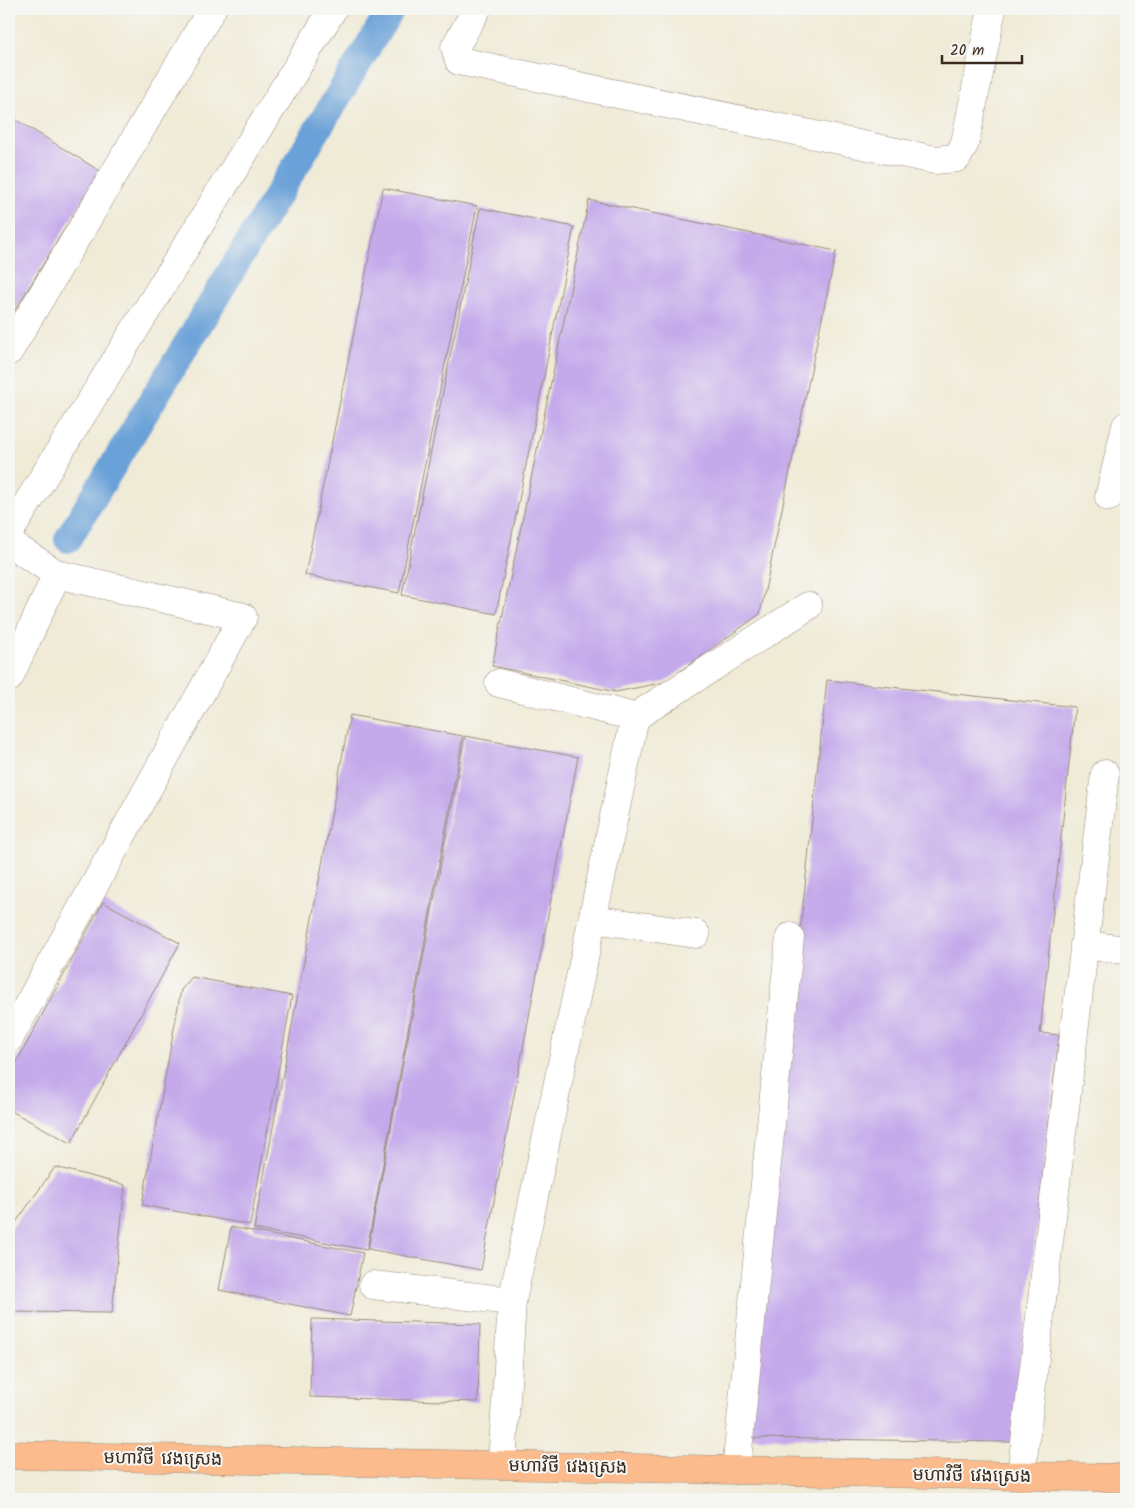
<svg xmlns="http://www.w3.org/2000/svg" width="1135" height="1508" font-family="Kalam,'Noto Sans Khmer',sans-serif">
	<rect width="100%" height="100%" fill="#f6f6f2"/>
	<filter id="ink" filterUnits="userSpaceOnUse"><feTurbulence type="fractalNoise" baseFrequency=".02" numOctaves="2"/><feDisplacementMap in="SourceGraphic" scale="10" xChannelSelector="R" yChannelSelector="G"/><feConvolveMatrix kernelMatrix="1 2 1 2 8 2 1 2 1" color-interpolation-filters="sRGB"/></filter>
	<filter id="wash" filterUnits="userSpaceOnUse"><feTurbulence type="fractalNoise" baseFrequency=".0096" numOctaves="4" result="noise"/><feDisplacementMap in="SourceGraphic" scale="20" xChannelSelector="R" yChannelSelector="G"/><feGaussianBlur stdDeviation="1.12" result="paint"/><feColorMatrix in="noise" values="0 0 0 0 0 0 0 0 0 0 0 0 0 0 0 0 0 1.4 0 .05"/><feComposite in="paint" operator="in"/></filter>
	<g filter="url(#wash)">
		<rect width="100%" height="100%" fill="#f0ebd7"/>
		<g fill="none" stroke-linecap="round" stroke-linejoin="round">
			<path stroke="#6ba1d8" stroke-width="28" d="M68,539L391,9"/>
		</g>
		<g id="blocks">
			<path fill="#c5aaeb" d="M13,118L100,171L9,320V124Z
				M383,188L477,206L399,593L305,575Z
				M589,200L836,251L760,614L665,682L616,692L492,666Z
				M480,208L574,227L496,614L402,595Z
				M827,680L1075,707L1040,1033L1059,1035L1012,1442L746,1438Z
				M350,715L463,736L367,1250L254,1229Z
				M465,736L578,757L481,1270L368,1249Z
				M103,902L180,943L71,1143L9,1110V1076Z
				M192,977L292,996L250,1225L142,1205L181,990Z
				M55,1167L125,1185L112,1313L9,1312V1236L12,1228Z
				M231,1227L363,1253L350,1316L219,1290Z
				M312,1319L480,1324L478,1402L310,1397Z"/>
		</g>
	</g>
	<g filter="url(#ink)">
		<use href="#blocks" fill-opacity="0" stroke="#968a7a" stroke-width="1"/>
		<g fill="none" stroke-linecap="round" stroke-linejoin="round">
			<defs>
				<path id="minor" d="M477,9L455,47L459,61L935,160L957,158L965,143L992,9
					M9,351L212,9
					M1109,497L1126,426
					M9,533L333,9
					M9,543L57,574L243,617L9,1039
					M9,678L57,574
					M499,683L635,717
					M593,919L696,934
					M1084,945L1126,950
					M373,1285L512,1301
					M502,1465L512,1301L635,717L808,606
					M736,1470L790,937
					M1021,1475L1105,774"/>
				<path id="major" d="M9,1455L1126,1478"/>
			</defs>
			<use href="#minor" stroke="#968a7a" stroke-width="29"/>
			<use href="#major" stroke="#968a7a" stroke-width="29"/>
			<use href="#minor" stroke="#fff" stroke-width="28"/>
			<use href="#major" stroke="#fbbb8d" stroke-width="28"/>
		</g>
	</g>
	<g text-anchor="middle" stroke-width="4" stroke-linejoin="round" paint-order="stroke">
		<g font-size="18" fill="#3b2a1e" stroke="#f6f6f2">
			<text transform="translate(163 1458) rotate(1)" y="6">មហាវិថី វេងស្រេង</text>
			<text transform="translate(568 1466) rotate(1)" y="6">មហាវិថី វេងស្រេង</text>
			<text transform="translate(972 1475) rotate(1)" y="6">មហាវិថី វេងស្រេង</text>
		</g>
	</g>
	<rect width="1135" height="1508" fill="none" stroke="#f6f6f2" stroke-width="30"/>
	<path d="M942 55v8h80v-8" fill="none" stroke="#3b2a1e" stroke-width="2.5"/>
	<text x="950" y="55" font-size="15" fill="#3b2a1e" stroke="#f6f6f2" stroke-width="4" paint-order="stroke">20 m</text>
</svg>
